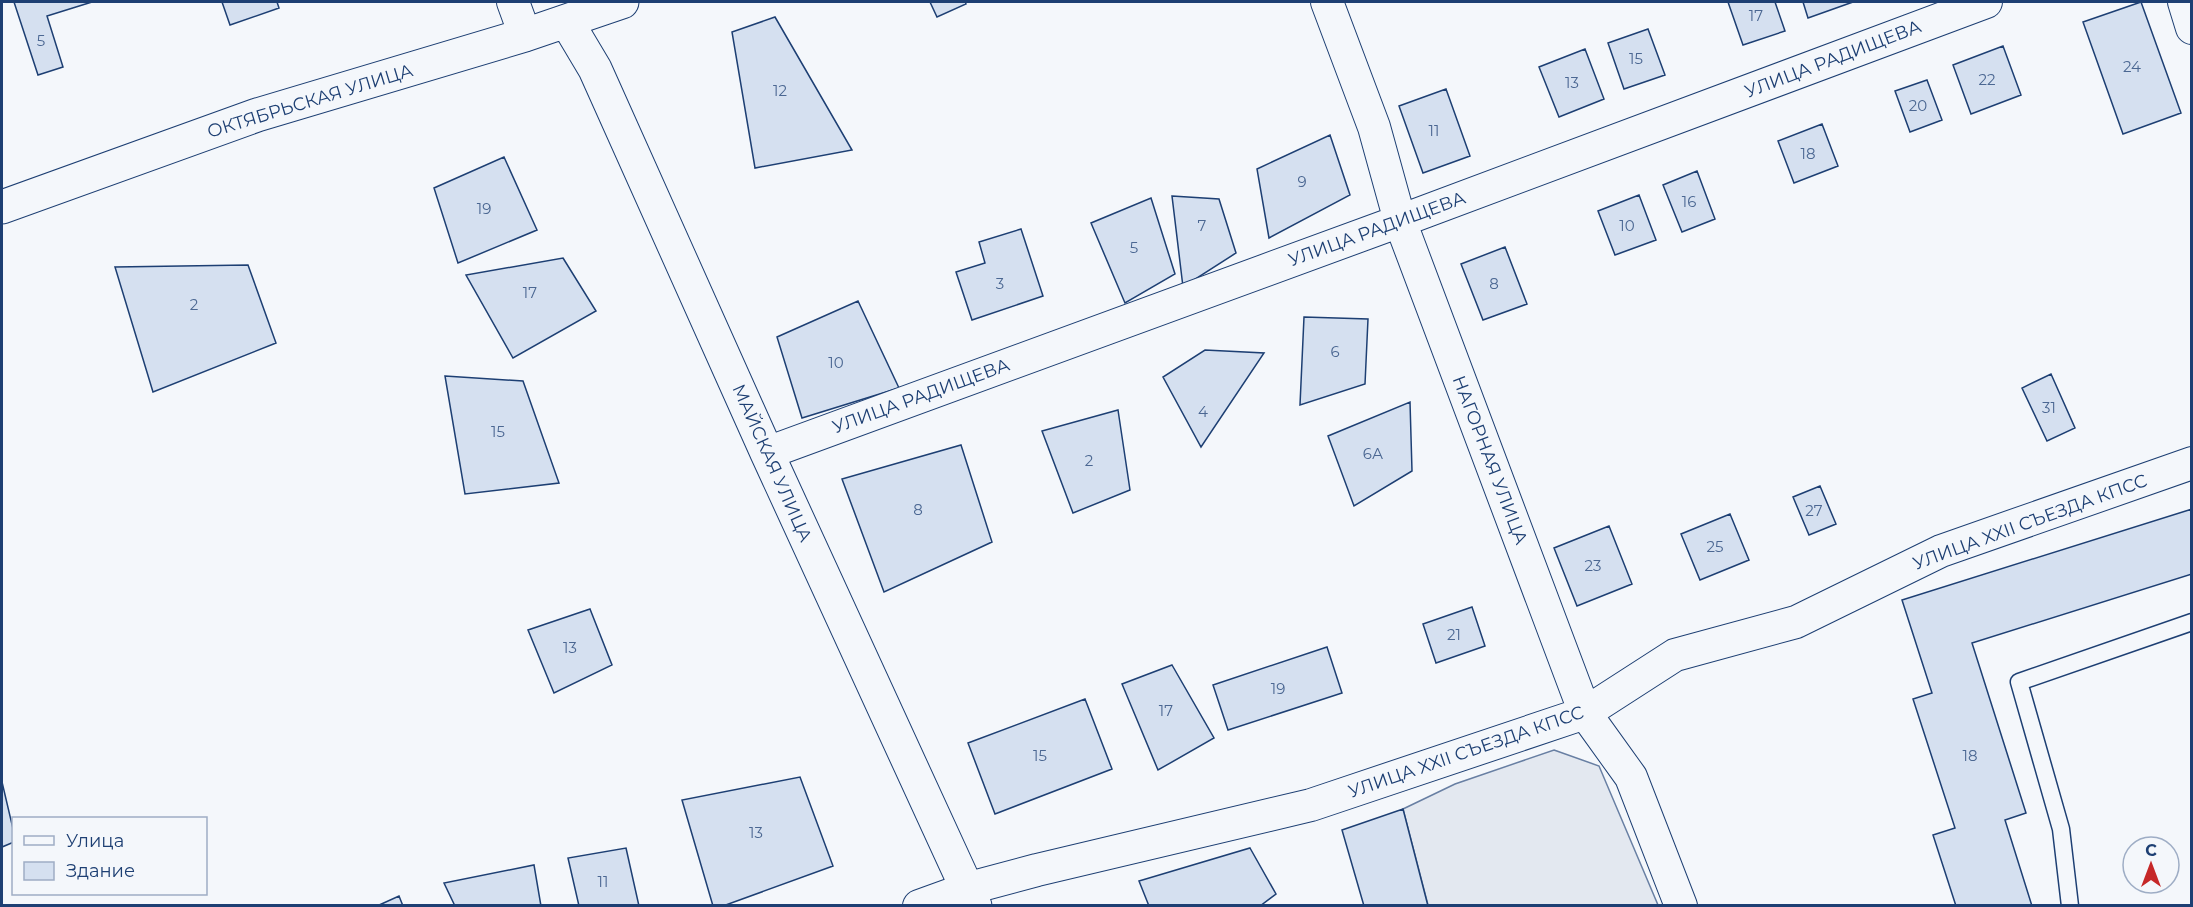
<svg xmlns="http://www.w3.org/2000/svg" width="2193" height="907" font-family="Montserrat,sans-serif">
	<rect width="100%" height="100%" fill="#f4f7fb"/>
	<path fill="#e3e8f0" stroke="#687fa3" stroke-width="1.5" d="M1554,750L1599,766L1658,905H1428L1403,809L1455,784Z"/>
	<path fill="#d5e0f0" stroke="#1d3f73" stroke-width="1.5" d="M14,2H92L47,16L63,67L38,75Z
		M222,2H277L279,8L230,25Z
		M930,2H965L966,4L937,17Z
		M1728,2H1775L1785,31L1743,45Z
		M1803,2H1853L1808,18Z
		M2141,2L2181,113L2123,134L2083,22Z
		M775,17L852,150L755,168L732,32Z
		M1648,29L1665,75L1624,89L1608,43Z
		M2003,46L2021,95L1971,114L1953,65Z
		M1585,49L1604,99L1559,117L1539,67Z
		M1927,80L1942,120L1910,132L1895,91Z
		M1446,89L1470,156L1423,173L1399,106Z
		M1822,124L1838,166L1794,183L1778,141Z
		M1330,135L1350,195L1269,238L1257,169Z
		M504,157L537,230L458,263L434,188Z
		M1697,171L1715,219L1682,232L1663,185Z
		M1639,195L1656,240L1615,255L1598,211Z
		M1172,196L1219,199L1236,253L1183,287Z
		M1151,198L1175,274L1125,303L1091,223Z
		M1021,229L1043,296L972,320L956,272L985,263L979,242Z
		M1505,247L1527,304L1483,320L1461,264Z
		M563,258L596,311L513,358L466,275Z
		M248,265L276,343L153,392L115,267Z
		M858,301L899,388L802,418L777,337Z
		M1304,317L1368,319L1365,384L1300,405Z
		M1205,350L1264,353L1201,447L1163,377Z
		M2051,374L2075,428L2047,441L2022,388Z
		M445,376L523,381L559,483L465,494Z
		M1410,402L1412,471L1354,506L1328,436Z
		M1118,410L1130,490L1073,513L1042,431Z
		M961,445L992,542L884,592L842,479Z
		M1820,486L1836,524L1809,535L1793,497Z
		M2192,509V574L1972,643L2026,813L2005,820L2032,906H1956L1933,835L1955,828L1913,699L1932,693L1902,600Z
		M1730,514L1749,560L1700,580L1681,534Z
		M1609,526L1632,584L1577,606L1554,548Z
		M1472,607L1485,646L1436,663L1423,624Z
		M590,609L612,665L554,693L528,630Z
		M1327,647L1342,693L1228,730L1213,685Z
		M1172,665L1214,738L1158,770L1122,684Z
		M1085,699L1112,769L995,814L968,743Z
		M800,777L833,866L723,906H713L682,800Z
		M2,782L14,833V842L2,847Z
		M1403,809L1428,906H1364L1342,830Z
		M626,848L639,906H579L568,858Z
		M1250,848L1276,894L1260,906H1149L1139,881Z
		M534,865L541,906H455L444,883Z
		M399,896L403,906H377Z"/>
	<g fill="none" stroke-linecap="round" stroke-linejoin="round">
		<defs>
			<path id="lane" d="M2070,906L2061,829L2019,682L2192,622"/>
			<path id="street" d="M513,2L525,35
				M1327,2L1374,127L1400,221L1585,713L1631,777L1681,906
				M2184,2L2192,28
				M767,453L1400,221L1986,2
				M919,906L966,889L1037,870L1311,805L1585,713L1675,655L1796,622L1941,551L2192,463"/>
			<path id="secondary" d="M567,22L595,69L767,453L975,906
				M2,207L257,115L525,35L622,2"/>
		</defs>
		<use href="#lane" stroke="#1d3f73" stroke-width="19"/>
		<use href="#street" stroke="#1d3f73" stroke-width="34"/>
		<use href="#secondary" stroke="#1d3f73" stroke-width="35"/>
		<use href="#lane" stroke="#f4f7fb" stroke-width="16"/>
		<use href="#street" stroke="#f4f7fb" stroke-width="32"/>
		<use href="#secondary" stroke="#f4f7fb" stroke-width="33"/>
	</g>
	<g text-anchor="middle" stroke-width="4.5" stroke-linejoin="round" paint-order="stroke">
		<g font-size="15" fill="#4b6792">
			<text x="1756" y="21">17</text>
			<text x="41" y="46">5</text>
			<text x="1636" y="64">15</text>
			<text x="2132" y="72">24</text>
			<text x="1987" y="85">22</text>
			<text x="1572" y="88">13</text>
			<text x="780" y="96">12</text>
			<text x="1918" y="111">20</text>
			<text x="1434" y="136">11</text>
			<text x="1808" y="159">18</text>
			<text x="1302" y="187">9</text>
			<text x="1689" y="207">16</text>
			<text x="484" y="214">19</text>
			<text x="1202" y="231">7</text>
			<text x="1627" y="231">10</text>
			<text x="1134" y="253">5</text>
			<text x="1000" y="289">3</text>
			<text x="1494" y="289">8</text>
			<text x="530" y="298">17</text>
			<text x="194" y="310">2</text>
			<text x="1335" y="357">6</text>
			<text x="836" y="368">10</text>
			<text x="2049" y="413">31</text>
			<text x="1203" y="417">4</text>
			<text x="498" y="437">15</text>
			<text x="1373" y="459">6А</text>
			<text x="1089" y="466">2</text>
			<text x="918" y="515">8</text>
			<text x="1814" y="516">27</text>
			<text x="1715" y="552">25</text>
			<text x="1593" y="571">23</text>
			<text x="1454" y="640">21</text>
			<text x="570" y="653">13</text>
			<text x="1278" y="694">19</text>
			<text x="1166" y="716">17</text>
			<text x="1040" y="761">15</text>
			<text x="1970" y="761">18</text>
			<text x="756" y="838">13</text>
			<text x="603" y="887">11</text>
		</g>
		<g font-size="18" fill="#1d3f73" stroke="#f4f7fb">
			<text transform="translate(1833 59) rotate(-21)" y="6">УЛИЦА РАДИЩЕВА</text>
			<text transform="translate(310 101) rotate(-17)" y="6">ОКТЯБРЬСКАЯ УЛИЦА</text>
			<text transform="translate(1377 229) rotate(-20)" y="6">УЛИЦА РАДИЩЕВА</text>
			<text transform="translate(921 396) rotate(-20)" y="6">УЛИЦА РАДИЩЕВА</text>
			<text transform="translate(1490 460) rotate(69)" y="6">НАГОРНАЯ УЛИЦА</text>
			<text transform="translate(772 463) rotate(66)" y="6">МАЙСКАЯ УЛИЦА</text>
			<text transform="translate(2030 522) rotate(-20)" y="6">УЛИЦА XXII СЪЕЗДА КПСС</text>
			<text transform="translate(1466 752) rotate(-19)" y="6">УЛИЦА XXII СЪЕЗДА КПСС</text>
		</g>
	</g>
	<rect width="2193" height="907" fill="none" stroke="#1d3f73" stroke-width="6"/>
	<rect x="12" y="817" width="195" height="78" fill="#f4f7fb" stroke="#9eadc5" stroke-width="1.5"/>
	<rect x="24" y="836" width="30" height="9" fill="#f4f7fb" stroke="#9eadc5" stroke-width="1.5"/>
	<text x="66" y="847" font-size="18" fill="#1d3f73">Улица</text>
	<rect x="24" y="862" width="30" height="18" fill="#d5e0f0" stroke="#9eadc5" stroke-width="1.5"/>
	<text x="66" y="877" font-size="18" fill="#1d3f73">Здание</text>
	<g transform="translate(2151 865)"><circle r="28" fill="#f4f7fb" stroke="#9eadc5" stroke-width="1.5"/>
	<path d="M0-4.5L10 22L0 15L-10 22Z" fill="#c62828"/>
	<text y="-9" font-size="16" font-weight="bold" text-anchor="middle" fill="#1d3f73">С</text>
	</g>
</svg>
